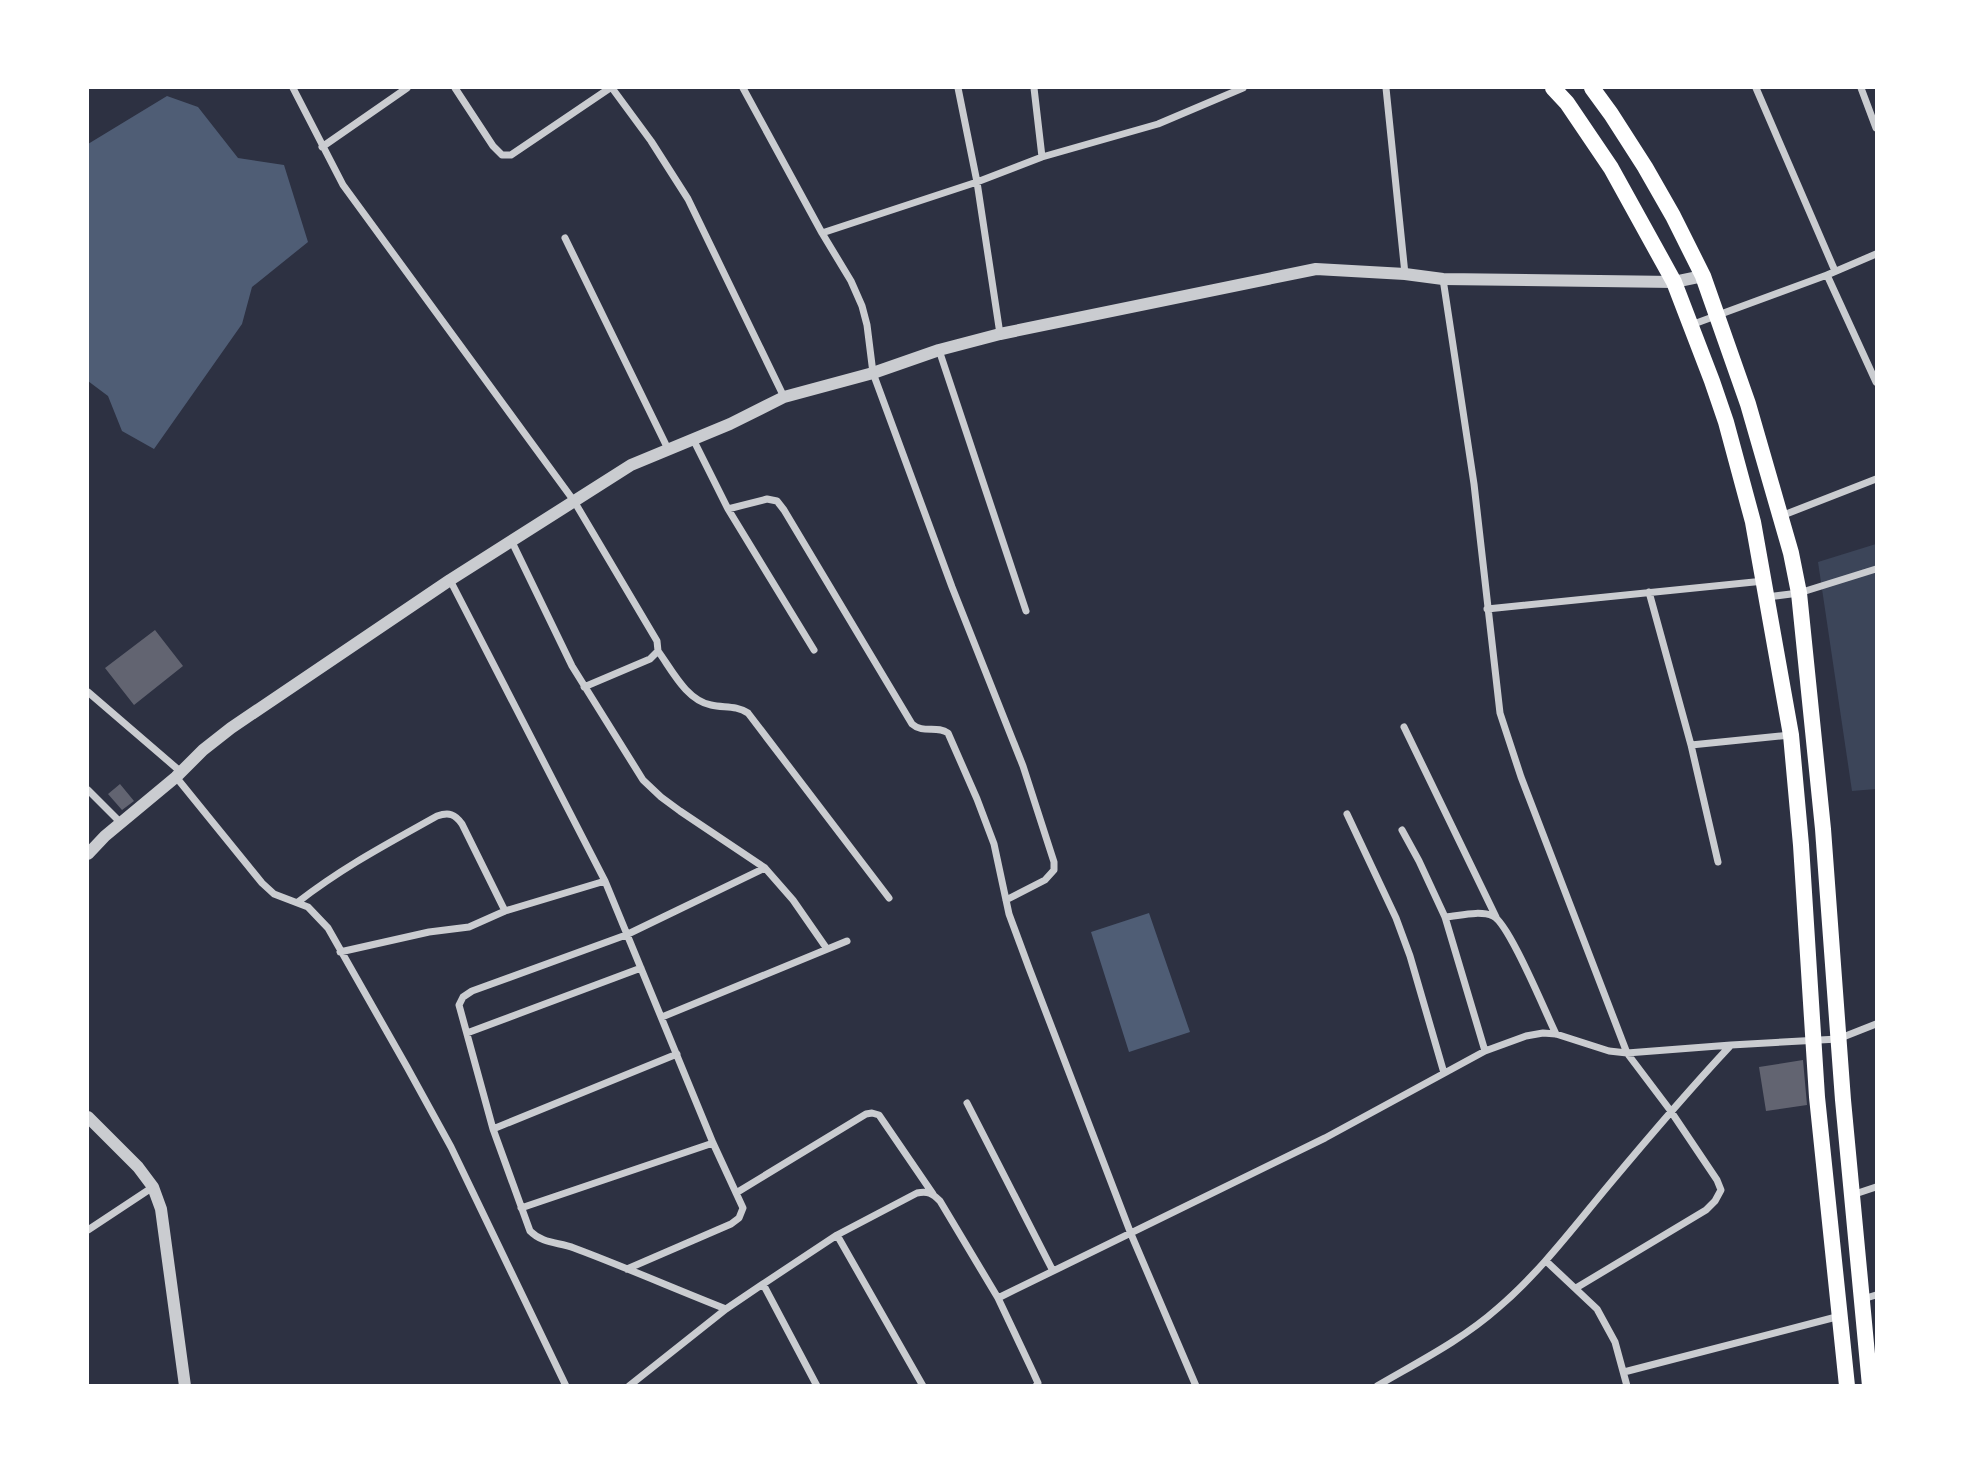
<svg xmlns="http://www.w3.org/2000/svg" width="1964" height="1473" font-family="'PT Sans',sans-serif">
	<rect width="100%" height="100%" fill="#2d3142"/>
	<path fill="#3c4559" d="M1876,544V789L1852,791L1818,562Z"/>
	<path fill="#4f5d75" d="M167,96L198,107L238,158L284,165L308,242L252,287L242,324L154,449L122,431L108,396L88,381V144Z
		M1149,913L1190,1032L1129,1052L1091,932Z"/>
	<path fill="#626471" d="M155,630L183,666L134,705L105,668Z
		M120,784L134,801L122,810L108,794Z
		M1803,1060L1807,1105L1766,1111L1759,1067Z"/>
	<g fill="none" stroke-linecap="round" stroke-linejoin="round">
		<path stroke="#caccd0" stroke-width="7" d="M293,88L343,185L574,501L657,641L658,651L650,659L584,687
			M455,88L493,146L502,155H511L610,88
			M612,88L651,141L688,199L784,397
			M743,88L822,233L851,281L862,306L867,325L873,373L952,587L1023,766L1054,862V870L1045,880L1006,900
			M958,88L977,182L1000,334
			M1034,88L1042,157
			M1386,88L1405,274
			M1756,88L1835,271
			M1861,88L1876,128
			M322,147L407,88
			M822,233L977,182L1042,157L1158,124L1243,88
			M565,238L668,449
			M1827,275L1876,382
			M1443,279L1474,484L1500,713L1521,777L1627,1053L1670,1110L1717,1180L1721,1190L1715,1201L1706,1210L1576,1288
			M1691,325L1827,275L1876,254
			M939,350L1026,611
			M693,439L728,509L767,499L777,501L784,510L912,724C923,734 937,725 948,733L977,799L994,844L1009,914L1029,968L1131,1234L1196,1386
			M728,509L814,650
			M1781,516L1876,479
			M512,542L572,666L643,780L661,797L680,811L765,868L793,900L827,949
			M450,580L605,881
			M1649,592L1691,745L1718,862
			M1767,597L1799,593L1876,569
			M1487,609L1764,581
			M658,651C672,670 686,700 711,705C724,708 736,705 748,713L889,898
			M88,692L181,772
			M1404,727L1496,917
			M1691,745L1791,735
			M176,777L262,883L274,894L308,907L328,928L407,1067L451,1147L566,1386
			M88,790L121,823
			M1347,814L1396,918L1410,956L1444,1073
			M1402,830L1419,861L1445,917L1485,1051
			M298,902C343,867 387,844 437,816C449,812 455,814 462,824L505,911
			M1445,917C1459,916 1479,910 1493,916C1509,923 1546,1014 1556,1034
			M340,952L429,932L469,927L505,911L605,881L713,1143L743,1208L739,1218L731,1224L627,1269
			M662,1017L847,941
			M467,1033L641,968
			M967,1103L1053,1271
			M493,1129L677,1054
			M736,1193L866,1114L872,1113L879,1115L933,1194
			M1852,1195L1876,1187
			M521,1208L713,1143
			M88,1230L153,1187
			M837,1235L923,1386
			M1546,1261L1597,1309L1615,1342L1627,1386
			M763,1284L817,1386
			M998,1298L1325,1138L1485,1051L1526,1036L1543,1033L1556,1034L1609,1051L1627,1053L1731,1045
			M1863,1299L1876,1295
			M726,1309C675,1289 625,1267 574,1248C558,1242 543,1244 530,1231L493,1129L459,1005L463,997L472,991L626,935L765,868
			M1624,1372L1840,1316
			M629,1386L726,1309L763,1284L837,1235L917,1193C928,1191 932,1193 940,1201L998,1298L1033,1372L1038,1383L1036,1386
			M1377,1386C1418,1362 1462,1340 1498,1308C1540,1272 1573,1228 1608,1186C1648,1138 1688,1091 1731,1045L1838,1039L1876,1024"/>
		<path stroke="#caccd0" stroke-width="12" d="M88,854L105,836L176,777L203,750L231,728L450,580L631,465L730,424L784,397L873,373L939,350L1000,334L1316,269L1405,274L1443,279L1674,282L1703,276
			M88,1117L138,1167L153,1187L161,1209L185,1386"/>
		<path stroke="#fff" stroke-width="16" d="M1553,88L1567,103L1611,168L1674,282L1712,381L1726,422L1753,522L1791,735L1801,845L1817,1097L1847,1386
			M1592,88L1611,114L1645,167L1673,216L1703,276L1748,404L1791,553L1799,593L1823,829L1843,1100L1870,1386"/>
	</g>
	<rect width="1964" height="1473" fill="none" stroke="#ffffff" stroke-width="178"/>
</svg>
